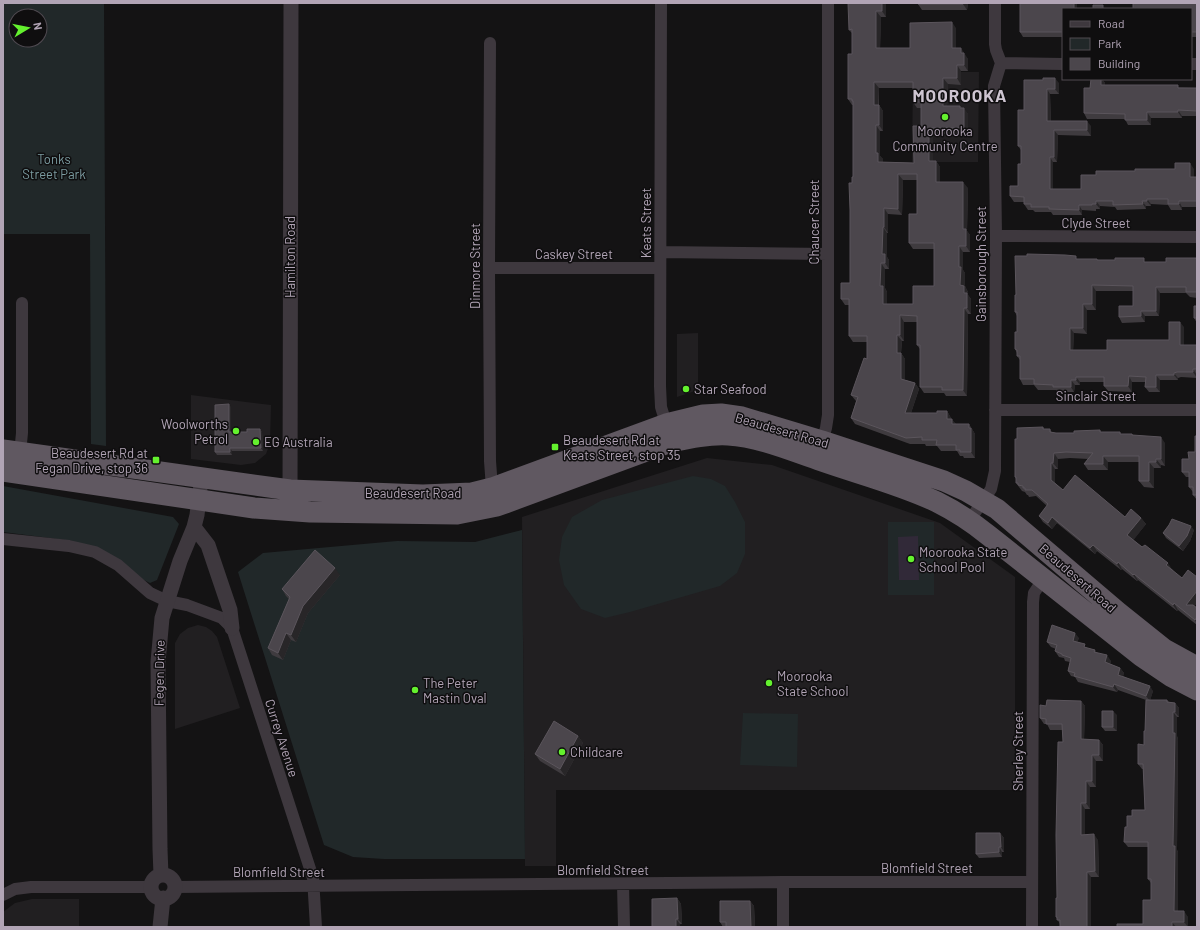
<svg xmlns="http://www.w3.org/2000/svg" width="1200" height="930" font-family="Barlow,sans-serif">
	<rect width="100%" height="100%" fill="#141314"/>
	<path fill="#211f21" d="M913,72H979L978,162H912Z
		M698,333V390L677,397V334Z
		M191,395L271,405L270,443L266,454L255,463L241,465L191,459Z
		M707,458L772,465L940,523L1015,577V790H556V866H525L522,517Z
		M198,625L206,627L212,631L217,637L240,708L175,729V643L180,634L188,628Z
		M32,899H79V927H3V912L15,903Z"/>
	<path fill="#212829" fill-rule="evenodd" d="M3,3H104L106,446L91,444L90,234H3ZM16,16H40V40H16Z
		M693,476L711,479L725,486L735,502L745,522V554L737,573L720,586L630,612L605,618L581,609L564,585L559,560L562,537L572,517L602,500Z
		M3,486L173,517L179,524L157,580L150,583L144,580L73,541L3,532Z
		M888,522H934V595H888Z
		M522,530L525,859H384L353,857L324,845L238,572L263,553L397,541L475,542Z
		M743,713L798,714L797,767L740,765Z"/>
	<path fill="#312938" d="M918,536L919,580H899L898,537Z"/>
	<g fill="none" stroke-linecap="round" stroke-linejoin="round">
		<path stroke="#3e383e" stroke-width="12" d="M661,3L660,386L661,407L668,430
			M490,43L489,268L490,461L492,488
			M1001,63L1063,64
			M1191,64H1197
			M996,236L1197,237
			M660,252L828,254
			M489,268H660
			M995,410H1197
			M822,441L826,428L828,415V3
			M20,453L22,433V303
			M970,520L991,489L995,471L996,236L994,86L1001,63L996,50L995,44V3
			M3,539L69,546L95,552L118,565L150,593L167,601L187,605L222,618L232,628L313,878L316,927
			M623,884L624,927
			M174,887L783,882H1032
			M3,895L15,889L31,887H151
			M783,927V882
			M1032,927L1033,602L1034,593L1044,578"/>
		<path stroke="#3e383e" stroke-width="15" d="M290,500L291,3
			M194,527L208,545L230,610L232,628
			M161,875L160,849L158,662L162,618L180,561L194,527L197,515L200,490
			M151 887a12 12 0 1 1 24 0a12 12 0 1 1-24 0Z
			M160,927L163,898"/>
		<path stroke="#605861" stroke-width="21" d="M3,450L290,490L423,495L472,493L492,488L666,424L703,415L721,414L742,417L822,441L944,481L966,491L997,509L1119,613L1164,649L1197,667
			M3,471L254,508L310,512L457,514L497,506L671,442C690,438 709,434 728,435C760,437 792,451 822,461C859,474 902,485 937,502C955,511 972,522 988,535L1141,656L1172,677L1197,690"/>
	</g>
	<path fill="#3f3b3f" fill-rule="evenodd" d="M886,3V17H881L880,48H910L956,28V48L965,55V56L968,59V71H961V85L948,84L947,106H960L968,114V134H933V161H936L940,167V182L968,188L967,231L970,235V252H963V270L965,273V286L968,292V295L971,299V314H968L967,396H946L944,393H924L920,387V349L917,345V322H904V341H902L901,353L905,359V380L915,383L919,389L911,413H937L947,411L951,418V419L956,424H969L975,434V458H964L963,456H960L957,451H941L937,446H926L925,444H910L855,424L851,418L856,401L851,395L867,359V342H853L849,336V305H845L841,299L850,283L852,183L853,177V105H852L848,99L852,54V33L849,30ZM879,88H913V102L917,108H921V126L914,163L883,162V159L880,156V131H883V111L879,105ZM903,180H917V214L909,243L913,249H934V286L913,304H887V292L885,288V269H889V260L887,257V233H888V214L902,215Z
		M968,3L967,10H922L918,4Z
		M1197,3V37H1191V9Z
		M1063,9V37H1023L1020,32Z
		M1091,79H1102L1105,83V85L1197,88V116H1182V118H1151V125H1128L1125,119H1087L1084,113L1090,88Z
		M1024,80L1059,83V94H1050L1051,121L1091,126V136L1058,135L1057,162H1053V189H1081L1096,175L1135,171L1194,169V177H1197V207H1182V210H1171L1168,205L1151,204V206H1146V209L1117,210L1115,207L1100,206V209H1096V211L1082,210V215H1053L1051,212H1035L1033,210H1028L1024,204V202H1014L1010,196L1018,186L1021,164V150L1018,146L1024,110Z
		M1078,259L1146,262H1166L1197,259V298L1190,297L1186,293H1160L1159,316H1145V322L1122,323L1119,317L1133,306V291H1096V310H1087V334L1074,333L1073,350H1107L1169,340L1184,327V345H1197V378L1181,377L1178,378V380H1160V392H1149L1145,387L1146,382H1132V392L1108,391L1104,386V382H1080V385H1075L1074,392H1057L1056,390H1038L1034,385H1023L1020,379V360L1017,356V353L1015,349L1017,332V316L1015,312L1016,295Z
		M1197,306V323L1194,318Z
		M231,407V432H247L260,429L262,432L263,451H232V455H217L215,452Z
		M1043,427L1044,429H1050L1052,433H1074L1100,430L1101,432H1120L1121,434H1132L1133,435L1165,443V466L1161,465V468H1154V488L1144,487L1139,481V462H1108V470H1088L1084,464L1088,459L1070,458L1058,459V469H1055V483L1063,490L1125,517L1141,518L1146,524L1133,540L1172,569L1197,603L1194,606L1197,608V625L1178,610L1177,611L1138,580L1137,581L1122,569L1121,570L1097,551L1095,554L1057,523L1052,529L1043,522L1039,516L1047,506L1036,496L1029,497L1028,495H1027L1025,492L1022,491L1016,483V479L1015,477L1017,439Z
		M1195,452L1197,500L1193,495V492L1189,487V477H1186L1182,472L1189,459Z
		M1169,525L1194,530L1190,541L1183,551L1166,538L1163,533Z
		M340,575L308,613L296,642L291,640L283,660L272,655L268,648L289,599L286,596L282,589Z
		M1079,638L1077,642L1087,648L1095,650L1096,653L1111,661L1110,664L1120,668L1124,673L1123,676L1153,691L1150,700H1167L1169,702L1175,703L1179,708V717H1177V736L1178,739L1177,850L1178,852V911L1188,917V927H1117L1143,924L1151,900V883L1148,879V847H1128L1124,842L1127,827L1132,816L1145,810L1143,769H1142L1138,764L1144,745L1145,731L1146,700L1118,690L1117,692L1078,682L1075,677L1071,676L1068,671L1070,662L1065,661L1064,658L1059,657L1055,651L1056,649L1051,647L1047,642Z
		M1081,701L1085,706L1084,739L1099,740L1103,745V761H1096V787H1090V809H1085V835L1098,840L1099,877H1091L1060,924L1056,917L1057,898L1063,742V730H1050L1047,724H1044L1040,718L1046,706Z
		M1117,715V731H1105L1102,727Z
		M578,736L583,743L565,776L540,761L535,754Z
		M1000,833L1004,838V852H1002V857L979,858L976,854Z
		M677,898L681,904L682,924L652,927Z
		M750,901L754,906L755,927H723L720,922Z"/>
	<path fill="#282628" d="M882,3H886V17L882,11Z
		M964,3H968L967,10L963,4Z
		M1074,3H1077V9H1074Z
		M876,11L881,17L880,54L876,48Z
		M952,22L956,28V55L952,48Z
		M961,48L968,59V71L964,65L961,53Z
		M957,65L961,71V85L957,78Z
		M943,78L948,84L947,112L943,106Z
		M1055,78L1059,83V94L1055,89Z
		M1101,79H1102L1105,83V90L1101,85Z
		M874,82L879,88L878,111L874,105Z
		M1047,89L1050,94L1051,126L1047,121Z
		M879,105L883,111V131L879,125Z
		M960,106L964,111V108L968,114V134L964,128L960,108Z
		M1178,110L1182,116V118L1178,112Z
		M1147,112L1151,118V125L1147,120Z
		M1087,121L1091,126V136L1087,130Z
		M876,125L880,131V156L883,159V168L878,162L876,153Z
		M929,128L933,134V167L929,161Z
		M1054,130L1058,135L1057,162L1054,157Z
		M1050,157L1053,162V194L1050,189Z
		M936,161L940,167V188L936,182Z
		M1190,163L1194,169V183L1190,177Z
		M898,174L903,180L902,215L898,209Z
		M963,182L968,188L967,231L970,235V252L966,246L963,229Z
		M1147,199L1151,204V206L1147,201Z
		M1096,201L1100,206V209L1096,204Z
		M1142,201L1146,206V209L1143,204Z
		M1179,201L1182,207V210L1179,204Z
		M1079,205L1082,210V215L1079,210Z
		M884,208L888,214V233L884,227Z
		M883,227L887,233V257L889,260V269L885,263L882,254Z
		M959,246L963,252V270L965,273V286L968,292V295L971,299V314L967,308L964,293L960,285L959,267Z
		M881,263L885,269V288L887,292V310L883,304L880,286Z
		M1092,285L1096,291V310L1092,304Z
		M1156,287L1160,293L1159,316L1156,311Z
		M1083,304L1087,310V334L1083,328Z
		M964,308L968,314L967,396L963,390Z
		M1141,311L1145,316V322L1141,316Z
		M900,315L904,322V341L900,335Z
		M1180,322L1184,327V351L1180,345Z
		M1070,328L1074,333L1073,355L1070,350Z
		M897,335L902,341L901,353L905,359V385L901,379L897,353Z
		M1193,369L1197,375V378L1193,372Z
		M1174,373L1178,378V380L1174,375Z
		M1156,375L1160,380V392L1156,387Z
		M1129,376L1132,382V392L1128,386Z
		M1076,377L1080,382V385L1076,380Z
		M1071,380L1075,385L1074,392L1071,387Z
		M915,383L919,389L909,419L905,413Z
		M229,404L231,407V435L229,432Z
		M947,411L951,418V425L947,419Z
		M952,419L956,425L952,424Z
		M969,424L975,434V458L971,452Z
		M260,429L262,432L263,451L261,448Z
		M1161,437L1165,443V466L1161,459Z
		M230,448L232,451V455L230,452Z
		M1054,453L1058,459V469L1053,463Z
		M1103,456L1108,462V470L1103,464Z
		M1156,459L1161,465V468L1156,462Z
		M1149,462L1154,468V488L1149,481Z
		M1051,463L1055,469V486L1051,480Z
		M1052,517L1057,523L1052,529L1048,523Z
		M1141,518L1146,524L1132,542L1127,535Z
		M1191,526L1194,530L1190,541L1183,551L1179,546Z
		M1093,545L1097,551L1095,554L1090,548Z
		M1118,562L1122,569L1121,570L1117,564Z
		M1168,563L1172,569L1166,565Z
		M335,568L340,575L308,613L296,642L291,635L303,606Z
		M1134,574L1138,580L1137,581L1133,575Z
		M1197,591V603L1190,611L1186,605Z
		M1174,603L1178,610L1177,611L1173,605Z
		M1197,617V624L1195,620Z
		M286,633L291,640L283,660L278,653Z
		M1075,633L1079,638L1076,646L1073,641Z
		M1107,655L1111,661L1109,668L1105,662Z
		M1120,668L1124,673L1122,680L1118,675Z
		M1114,684L1118,690L1117,692L1113,687Z
		M1150,686L1153,691L1150,701L1146,696Z
		M1081,701L1085,706L1084,745L1081,739Z
		M1175,703L1179,708V717L1175,712Z
		M1113,711L1117,715V731L1113,727Z
		M1173,712L1177,717V736L1178,739L1177,850L1178,852V916L1174,911L1173,846Z
		M578,736L583,743L565,776L560,769Z
		M1099,740L1103,745V761L1099,755Z
		M1092,755L1096,761V787L1092,781Z
		M1086,781L1090,787V809L1086,803Z
		M1081,803L1085,809V840L1081,835Z
		M1000,833L1004,838V852L1001,847Z
		M1094,834L1098,840L1099,877L1095,871Z
		M999,847L1002,852V857L999,852Z
		M1087,872L1091,877V927H1087Z
		M677,898L681,904L682,924L678,919Z
		M750,901L754,906L755,927H751Z
		M1184,911L1188,917V927L1184,922Z
		M676,919L680,924V927H676Z
		M1172,922L1176,927H1172Z"/>
	<path fill="#4b464c" stroke="#5b555c" fill-rule="evenodd" d="M848,3H882V11H876V48H910V23L952,22V48H961V53H964V65H957V78H943V106H960V108H964V128H929V161H936V182H963V229H966V246H959V267H961L960,285L964,286V293H967V308H964L963,390H942V387H920V345H917V316L900,315V335H897V353H901V379L915,383L905,413H937V411H947V419H952V424H969V428H971V452H960V450H956V445H936L937,440H922V437L906,438L851,418L858,397L851,395L864,358L867,359V336H849V299H841V283H850V210L849,183H852V177H853V101H852V99H848V54H852V29L849,30ZM874,82H913V102H921V126H913L914,163L878,162V153H876V125H879V105H874ZM898,174H917V214H909V243H934V286H913V304H883V286H880L881,263H885V254H882L883,227H884V208L898,209Z
		M918,3H964L963,4H918Z
		M1020,3H1074V9H1063V32H1020Z
		M1133,3H1197V32H1191V9H1133Z
		M1093,5H1103V9H1093Z
		M1043,78H1055V89H1047V121H1087V130H1054V157H1050V189H1081V175H1096V171H1135V169H1175V163H1190V177H1197V201H1179V204H1168V199H1147V201H1142L1143,204L1113,205V201H1096V204H1092V205H1079V210L1049,209V207H1031V204H1024V197L1010,196V186H1018V164H1021V146H1018V110H1024V80H1043Z
		M1091,79H1101V85H1178V88H1197V111L1178,110V112H1147V120H1125V114L1084,113V88H1090Z
		M1027,254L1065,255L1076,256V259H1097V260H1115V258H1144V262H1166V258H1196V259H1197V292H1186V287H1156V311H1141V316L1119,317V306H1133V286L1092,285V304H1083V328H1070V350H1107V340H1169V322H1180V345H1197V369H1193V372H1177L1174,373V375H1156V387H1145L1146,377L1129,376L1128,386H1104V377H1076V380H1071V387H1053V385L1034,384V379H1020V356H1017V350L1015,349V332H1017V312H1015V295H1016L1015,256H1027Z
		M1194,306H1197V318H1194Z
		M229,404V432H247V429H260L261,448H230V452H215V405Z
		M1043,427V429H1050V432L1056,433H1074V431L1100,430V432H1120V434H1132V435L1161,437V459H1156V462H1149V481H1139V456H1103V464H1084L1093,453L1066,452L1054,453L1053,463H1051V480L1063,490L1075,475L1125,517L1131,509L1141,518L1127,535L1142,547L1145,545L1168,563L1166,565L1182,578L1188,570L1197,577V591L1186,605H1193L1197,608V617L1195,620L1174,603L1173,605L1134,574L1133,575L1118,562L1117,564L1093,545L1090,548L1052,517L1048,523L1039,516L1048,504L1032,490H1025V488H1023V486L1018,485V483H1016V477H1015V439H1017V428Z
		M1195,436H1197V525V495H1193V487H1189V472H1182V459H1189L1188,452H1195Z
		M1172,519L1191,526L1187,536L1179,546L1163,533L1169,525Z
		M315,550L335,568L303,606L291,635L286,633L278,653L268,648L290,597L282,589Z
		M1052,625L1075,633L1073,641L1085,644L1084,647L1095,650L1094,652L1107,655L1105,662L1120,668L1118,675L1150,686L1146,696L1114,684L1113,687L1074,676L1075,673L1068,671L1071,658L1062,655V654L1055,651L1057,645L1047,642Z
		M1047,700L1081,701V739L1099,740V755H1092V781H1086V803H1081V835L1094,834L1095,871L1087,872V927H1060V920H1057V917H1056V898H1057L1056,835L1058,742H1063L1062,724H1046V719L1040,718V705L1046,706Z
		M1146,700H1167V702L1175,703V712H1173V733H1175L1173,846H1175L1174,911H1184V922H1172V927H1117V924H1143V900H1151V879H1148V842H1124L1125,827H1127V816H1132V810H1145L1143,764H1138V744L1144,745V731H1145Z
		M1102,711H1113V727H1102Z
		M554,721L578,736L560,769L535,754Z
		M976,833H1000L1001,847H999V852L976,854Z
		M677,898L678,919H676V927H652V899Z
		M720,901H750L751,927H726V922H720Z"/>
	<g fill="#64f12e" stroke="#0f0e0f" stroke-width="1.5">
		<circle cx="945" cy="117" r="4"/>
		<circle cx="686" cy="389" r="4"/>
		<circle cx="236" cy="431" r="4"/>
		<circle cx="256" cy="442" r="4"/>
		<rect x="551" y="443" width="8" height="8" rx="2"/>
		<rect x="152" y="456" width="8" height="8" rx="2"/>
		<circle cx="911" cy="559" r="4"/>
		<circle cx="769" cy="683" r="4"/>
		<circle cx="415" cy="690" r="4"/>
		<circle cx="562" cy="752" r="4"/>
	</g>
	<g text-anchor="middle" stroke-width="3" stroke-linejoin="round" paint-order="stroke">
		<g font-size="13" fill="#b1a4b5" stroke="#0f0e0f" text-anchor="start">
			<text x="945" y="136" text-anchor="middle">Moorooka<tspan x="945" dy="15">Community Centre</tspan></text>
			<text x="694" y="394">Star Seafood</text>
			<text x="228" y="429" text-anchor="end">Woolworths<tspan x="228" dy="15">Petrol</tspan></text>
			<text x="563" y="445">Beaudesert Rd at<tspan x="563" dy="15">Keats Street, stop 35</tspan></text>
			<text x="264" y="447">EG Australia</text>
			<text x="148" y="458" text-anchor="end">Beaudesert Rd at<tspan x="148" dy="15">Fegan Drive, stop 36</tspan></text>
			<text x="919" y="557">Moorooka State<tspan x="919" dy="15">School Pool</tspan></text>
			<text x="777" y="681">Moorooka<tspan x="777" dy="15">State School</tspan></text>
			<text x="423" y="688">The Peter<tspan x="423" dy="15">Mastin Oval</tspan></text>
			<text x="570" y="757">Childcare</text>
		</g>
		<g font-size="13" fill="#7b9ba0" stroke="#0f0e0f">
			<text x="54" y="164">Tonks<tspan x="54" dy="15">Street Park</tspan></text>
		</g>
		<g font-size="13" fill="#b1a4b5" stroke="#0f0e0f">
			<text transform="translate(814 222) rotate(-90)" y="5">Chaucer Street</text>
			<text transform="translate(646 223) rotate(-90)" y="5">Keats Street</text>
			<text x="1096" y="228">Clyde Street</text>
			<text x="574" y="259">Caskey Street</text>
			<text transform="translate(290 257) rotate(-90)" y="5">Hamilton Road</text>
			<text transform="translate(981 264) rotate(-90)" y="5">Gainsborough Street</text>
			<text transform="translate(475 266) rotate(-90)" y="5">Dinmore Street</text>
			<text x="1096" y="401">Sinclair Street</text>
			<text transform="translate(782 430) rotate(16)" y="5">Beaudesert Road</text>
			<text x="413" y="498">Beaudesert Road</text>
			<text transform="translate(1078 578) rotate(41)" y="5">Beaudesert Road</text>
			<text transform="translate(159 673) rotate(-89)" y="5">Fegen Drive</text>
			<text transform="translate(282 738) rotate(72)" y="5">Currey Avenue</text>
			<text transform="translate(1018 751) rotate(-90)" y="5">Sherley Street</text>
			<text x="927" y="873">Blomfield Street</text>
			<text x="603" y="875">Blomfield Street</text>
			<text x="279" y="877">Blomfield Street</text>
		</g>
		<g font-size="17" font-weight="bold" letter-spacing="1" fill="#cec5d1" stroke="#0f0e0f">
			<text x="960" y="102">MOOROOKA</text>
		</g>
	</g>
	<rect width="1200" height="930" fill="none" stroke="#b1a4b5" stroke-width="8"/>
	<rect x="1062" y="8" width="130" height="72" fill="#0f0e0f" stroke="#504a51"/>
	<rect x="1070" y="21" width="20" height="6" fill="#3e383e" stroke="#504a51"/>
	<text x="1098" y="28" font-size="12" fill="#b1a4b5">Road</text>
	<rect x="1070" y="38" width="20" height="12" fill="#212829" stroke="#504a51"/>
	<text x="1098" y="48" font-size="12" fill="#b1a4b5">Park</text>
	<rect x="1070" y="58" width="20" height="12" fill="#4b464c" stroke="#504a51"/>
	<text x="1098" y="68" font-size="12" fill="#b1a4b5">Building</text>
	<g transform="translate(28 28) rotate(80)"><circle r="19" fill="#0f0e0f" stroke="#504a51"/>
	<path d="M0-3L7 15L0 10L-7 15Z" fill="#64f12e"/>
	<text y="-6" font-size="11" font-weight="bold" text-anchor="middle" fill="#b1a4b5">N</text>
	</g>
</svg>
